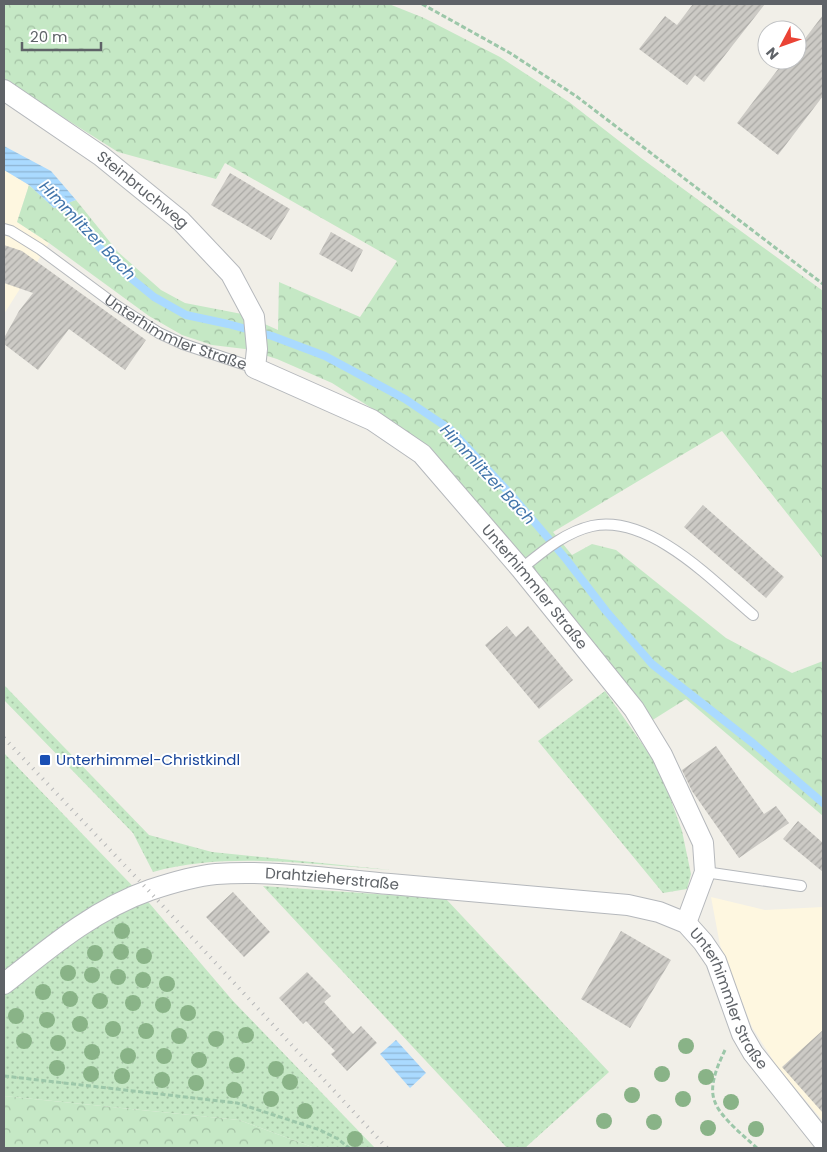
<svg xmlns="http://www.w3.org/2000/svg" width="827" height="1152" font-family="Poppins,sans-serif">
	<defs>
		<pattern id="green-dots" width="8" height="8" patternUnits="userSpaceOnUse" patternTransform="scale(1.25)"><rect width="8" height="8" fill="#c5e8c5"/><path d="M2 2h.1M6 6h.1" fill="none" stroke="#a3c0a4" stroke-width="1.8" stroke-linecap="round"/></pattern>
		<pattern id="forest-crowns" width="20" height="18" patternUnits="userSpaceOnUse" patternTransform="scale(1.25)"><rect width="20" height="18" fill="#c5e8c5"/><path d="M2 6a3 3 0 1 1 6 0M12 15a3 3 0 1 1 6 0" fill="none" stroke="#a3c0a4"/></pattern>
		<pattern id="water-rules" width="6" height="5" patternUnits="userSpaceOnUse" patternTransform="scale(1.25)"><rect width="6" height="5" fill="#aadaff"/><path d="M0 2.5h6" fill="none" stroke="#8eb4d2"/></pattern>
		<pattern id="building-hatch" width="6" height="6" patternUnits="userSpaceOnUse" patternTransform="scale(1.25)"><rect width="6" height="6" fill="#cccac5"/><path d="M-1 1l2-2M0 6l6-6M5 7l2-2" fill="none" stroke="#a9a8a4"/></pattern>
	</defs>
	<rect width="100%" height="100%" fill="#f1efe8"/>
	<path fill="#fef7e0" d="M4,170L29,185L17,222L49,243L4,314Z
		M711,897L765,910L823,907V1121L776,1065L752,1027L720,945Z"/>
	<path fill="url(#green-dots)" d="M4,685L149,835L212,852L391,870C316,865 227,851 153,872L133,833L4,700Z
		M605,691L660,769L682,831L691,874L687,889L663,893L538,741Z
		M4,753L150,904L233,1001L375,1148H315L239,1120L4,1096Z
		M263,886L446,899L609,1072L525,1148H507Z"/>
	<path fill="url(#forest-crowns)" d="M4,4H389L424,18L500,57L569,102L641,158L823,291V559L722,431L553,532L572,555L592,544L616,550L726,638L792,673L823,661V816L686,699L651,721L428,449L373,409L332,383L277,359L245,349L212,345L182,335L149,316L49,243L17,222L29,185L54,208L76,200L118,252L161,290L185,303L242,314L278,330L279,282L360,317L397,261L225,163L216,179L118,152L4,80Z
		M4,1096L239,1120L315,1148H4Z"/>
	<path fill="url(#water-rules)" d="M4,146L51,171L76,200L54,208L29,185L4,170Z
		M396,1040L426,1073L410,1088L380,1054Z"/>
	<g fill="none" stroke-linecap="round" stroke-linejoin="round">
		<path stroke="#aadaff" stroke-width="8" d="M60,197L89,236L121,270L154,297L186,315L228,324L272,336L325,356L405,399L451,430L513,497L566,559L606,611L652,664L754,744L823,803"/>
	</g>
	<path fill="url(#building-hatch)" d="M693,4H765L704,82L695,75L687,85L639,49L665,16L677,25Z
		M823,15V96L778,155L737,123L785,60H797V49Z
		M230,173L290,209L271,240L211,205Z
		M331,232L363,250L352,272L319,254Z
		M4,245L22,251L146,340L125,370L69,329L38,370L4,344V338L19,311L33,293L4,283Z
		M703,505L784,577L766,598L684,527Z
		M507,626L516,637L528,626L573,680L539,709L485,645Z
		M716,746L764,814L776,806L789,823L739,858L692,791L682,770Z
		M798,821L823,843V872L783,839Z
		M233,892L270,932L244,957L206,917Z
		M621,931L671,960L630,1028L581,999Z
		M307,972L331,996L324,1002L353,1034L361,1026L377,1043L347,1071L331,1054L335,1051L306,1021L303,1024L279,998Z
		M823,1030V1113L782,1067Z"/>
	<g fill="none" stroke-linecap="round" stroke-linejoin="round">
		<defs>
			<g id="lane">
				<path id="s1" d="M4,229L11,231L40,249L117,306L159,333L183,344L255,368"/>
				<path d="M521,569C542,552 565,532 592,526C650,514 713,581 753,615"/>
				<path d="M705,872L801,886"/>
			</g>
			<g id="street">
				<path id="s2" d="M4,90L101,156L181,221L231,274L254,317L257,349L255,368L372,420L422,454L521,569L634,709L662,755L703,843L705,872L686,923"/>
				<path id="s3" d="M4,984C49,948 95,909 150,890C171,883 194,876 216,874C273,870 333,879 390,884C469,891 549,898 628,905L659,912L686,923L703,942L716,961L742,1034L753,1053L823,1141"/>
			</g>
		</defs>
		<use href="#lane" stroke="#b5b8bc" stroke-width="12"/>
		<use href="#street" stroke="#b5b8bc" stroke-width="22"/>
		<path stroke="#9cc7a9" stroke-width="3" stroke-dasharray="5 2.5" stroke-linecap="butt" d="M422,4L510,53L576,96L823,284
			M725,1050C718,1065 708,1086 715,1102C720,1117 745,1137 757,1148
			M4,1076L237,1103L320,1130L338,1139L349,1148"/>
		<use href="#lane" stroke="#fff" stroke-width="10"/>
		<use href="#street" stroke="#fff" stroke-width="20"/>
		<path stroke="#b6b7b8" stroke-width="4" stroke-dasharray="1 6" stroke-linecap="butt" d="M4,738L149,891L387,1148"/>
	</g>
	<g fill="#89b387">
		<circle cx="122" cy="931" r="8"/>
		<circle cx="121" cy="952" r="8"/>
		<circle cx="95" cy="953" r="8"/>
		<circle cx="144" cy="956" r="8"/>
		<circle cx="68" cy="973" r="8"/>
		<circle cx="92" cy="975" r="8"/>
		<circle cx="118" cy="977" r="8"/>
		<circle cx="143" cy="980" r="8"/>
		<circle cx="167" cy="984" r="8"/>
		<circle cx="43" cy="992" r="8"/>
		<circle cx="70" cy="999" r="8"/>
		<circle cx="100" cy="1001" r="8"/>
		<circle cx="133" cy="1003" r="8"/>
		<circle cx="163" cy="1005" r="8"/>
		<circle cx="188" cy="1013" r="8"/>
		<circle cx="16" cy="1016" r="8"/>
		<circle cx="47" cy="1020" r="8"/>
		<circle cx="80" cy="1024" r="8"/>
		<circle cx="113" cy="1029" r="8"/>
		<circle cx="146" cy="1031" r="8"/>
		<circle cx="246" cy="1035" r="8"/>
		<circle cx="179" cy="1036" r="8"/>
		<circle cx="216" cy="1039" r="8"/>
		<circle cx="24" cy="1041" r="8"/>
		<circle cx="58" cy="1043" r="8"/>
		<circle cx="686" cy="1046" r="8"/>
		<circle cx="92" cy="1052" r="8"/>
		<circle cx="128" cy="1056" r="8"/>
		<circle cx="164" cy="1056" r="8"/>
		<circle cx="199" cy="1060" r="8"/>
		<circle cx="237" cy="1065" r="8"/>
		<circle cx="57" cy="1068" r="8"/>
		<circle cx="276" cy="1069" r="8"/>
		<circle cx="91" cy="1074" r="8"/>
		<circle cx="662" cy="1074" r="8"/>
		<circle cx="122" cy="1076" r="8"/>
		<circle cx="706" cy="1077" r="8"/>
		<circle cx="162" cy="1080" r="8"/>
		<circle cx="290" cy="1082" r="8"/>
		<circle cx="196" cy="1083" r="8"/>
		<circle cx="234" cy="1090" r="8"/>
		<circle cx="632" cy="1095" r="8"/>
		<circle cx="271" cy="1099" r="8"/>
		<circle cx="683" cy="1099" r="8"/>
		<circle cx="731" cy="1102" r="8"/>
		<circle cx="305" cy="1111" r="8"/>
		<circle cx="604" cy="1121" r="8"/>
		<circle cx="654" cy="1122" r="8"/>
		<circle cx="708" cy="1128" r="8"/>
		<circle cx="756" cy="1129" r="8"/>
		<circle cx="355" cy="1139" r="8"/>
	</g>
	<rect fill="#1a4fb4" stroke="#fff" stroke-width="2" x="39" y="754" width="12" height="12" rx="2.5"/>
	<g text-anchor="middle" stroke-width="4" stroke-linejoin="round" paint-order="stroke">
		<g font-size="15" fill="#5f6368" stroke="#fff">
			<text dy="5" stroke="none"><textPath href="#s2" startOffset="171">Steinbruchweg</textPath></text>
			<text dy="5" stroke="none"><textPath href="#s1" startOffset="202">Unterhimmler Straße</textPath></text>
			<text dy="5" stroke="none"><textPath href="#s2" startOffset="756">Unterhimmler Straße</textPath></text>
			<text dy="5" stroke="none"><textPath href="#s3" startOffset="359">Drahtzieherstraße</textPath></text>
			<text dy="5" stroke="none"><textPath href="#s3" startOffset="805">Unterhimmler Straße</textPath></text>
		</g>
		<g font-size="15" fill="#164399" stroke="#fff" text-anchor="start">
			<text x="56" y="765">Unterhimmel-Christkindl</text>
		</g>
		<g font-size="16" font-style="italic" fill="#4174aa" stroke="#fff">
			<text transform="translate(88 230) rotate(46)" y="6">Himmlitzer Bach</text>
			<text transform="translate(488 474) rotate(47)" y="6">Himmlitzer Bach</text>
		</g>
	</g>
	<rect width="827" height="1152" fill="none" stroke="#5f6368" stroke-width="10"/>
	<g transform="translate(782 45) rotate(229)"><circle r="24" fill="#ffffff" stroke="#bfc1c3"/>
	<path d="M0-4L9 19L0 12L-9 19Z" fill="#ea4335"/>
	<text y="-8" font-size="14" font-weight="bold" text-anchor="middle" fill="#5f6368">N</text>
	</g>
	<path d="M22 42v8h79v-8" fill="none" stroke="#5f6368" stroke-width="2.5"/>
	<text x="30" y="42" font-size="15" fill="#5f6368" stroke="#ffffff" stroke-width="4" paint-order="stroke">20 m</text>
</svg>
